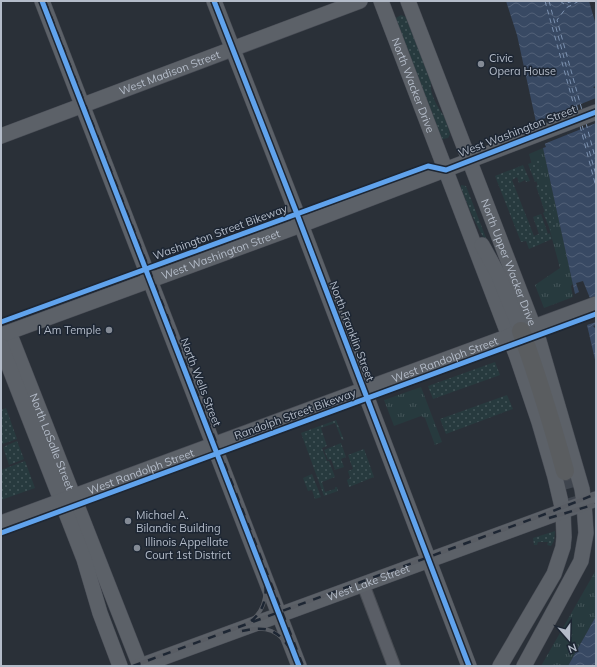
<svg xmlns="http://www.w3.org/2000/svg" width="597" height="667" font-family="Mulish,sans-serif">
	<defs>
		<pattern id="grass-tufts" width="24" height="20" patternUnits="userSpaceOnUse"><rect width="24" height="20" fill="#273a3e"/><path d="M3 7l-1-3M5 7V3M7 7l1-3M15 17l-1-3M17 17v-4M19 17l1-3" fill="none" stroke="#445559"/></pattern>
		<pattern id="garden-dots" width="8" height="8" patternUnits="userSpaceOnUse"><rect width="8" height="8" fill="#273a3e"/><path d="M2 2h.1M6 6h.1" fill="none" stroke="#445559" stroke-width="1.8" stroke-linecap="round"/></pattern>
		<pattern id="water-waves" width="16" height="10" patternUnits="userSpaceOnUse"><rect width="16" height="10" fill="#384963"/><path d="M0 5q4-4 8 0t8 0" fill="none" stroke="#526178"/></pattern>
	</defs>
	<rect width="100%" height="100%" fill="#2a3038"/>
	<path fill="url(#grass-tufts)" d="M543,148L573,284L571,286L573,297L544,308L535,285L560,268L529,154Z
		M421,387L442,442L435,445L425,418L421,416L394,426L384,400Z
		M596,570V616L568,666H541Z"/>
	<path fill="url(#garden-dots)" d="M401,15L406,17L431,82C429,93 437,106 443,115C447,120 448,128 450,134L448,138L443,139L441,137L396,20V18Z
		M539,160L545,177L535,182L528,164Z
		M523,165L530,181L526,182L525,180L519,183L517,177L512,180L534,236L539,234L533,217L541,214L548,234L550,233L552,239L529,249L526,241L521,242L495,176Z
		M546,182L549,189H547L551,200L550,201L554,212L552,213L556,224H555L557,229L551,231L543,213L545,212L536,186Z
		M461,185L466,186L488,243H486L471,213L461,188Z
		M495,362L500,375L433,399L428,386Z
		M507,395L513,409L446,434L440,419Z
		M6,408L17,439L2,444L1,441V410Z
		M336,420L344,440H342L335,423L321,428L327,446L322,448L327,461H329L335,477L322,482L325,492L335,489V487H337L338,491L324,496L301,433Z
		M17,441L24,459L9,465L3,447Z
		M341,443L346,457L341,459L344,467L335,470L331,459L328,460L324,450Z
		M364,449L374,477L349,487L347,480L350,478L348,471L353,469L348,455Z
		M25,461L35,488L1,500V470Z
		M312,474L321,497L315,499L312,490L308,491L303,478Z
		M555,531L554,541L551,546L547,545L548,542H538L537,545H534L533,538Z"/>
	<path fill="url(#water-waves)" d="M506,1H589L596,25V86L593,87L596,89V313L583,281L576,283L579,292L575,294L543,148L546,147L536,122L517,35Z
		M596,322V325L593,326L596,329V364L587,325Z
		M596,616V666H568L595,618Z"/>
	<path fill="#2a3038" d="M596,98V123L544,144L536,122Z"/>
	<g fill="none" stroke-linecap="round" stroke-linejoin="round">
		<path stroke="#7c92b1" stroke-width="1" stroke-dasharray="5 4" stroke-linecap="butt" d="M545,1L576,113
			M549,1L578,111
			M560,1L564,4L573,1
			M579,1L566,8L557,20L582,110
			M586,123L596,161
			M582,125L596,175
			M580,126L596,187"/>
		<path stroke="#3f454e" stroke-width="18" stroke-dasharray="18 9" stroke-linecap="butt" d="M565,471L580,522"/>
		<defs>
			<path id="minor" d="M363,584L394,666"/>
			<g id="major">
				<path d="M42,1L299,666"/>
				<path d="M214,1L297,214L469,666"/>
				<path id="s1" d="M381,1L517,357L539,422L555,477L563,511L564,537L563,547L554,574L500,666"/>
				<path id="s2" d="M408,1L539,341L582,489L584,503L586,533L581,561L524,666"/>
				<path id="s3" d="M1,136L360,1"/>
				<path d="M482,245L499,276L521,331"/>
				<path id="s4" d="M3,334L12,340L140,666"/>
				<path id="s5" d="M1,335L301,225L596,112"/>
				<path d="M1,346L84,559L100,613L120,666"/>
				<path id="s6" d="M1,523L596,304"/>
				<path id="s7" d="M140,666L596,499"/>
			</g>
			<path id="highway" d="M521,331C538,377 552,424 565,471"/>
		</defs>
		<use href="#minor" stroke="#484c53" stroke-width="14"/>
		<use href="#major" stroke="#484c55" stroke-width="16"/>
		<use href="#highway" stroke="#474c53" stroke-width="20"/>
		<use href="#minor" stroke="#5a5e66" stroke-width="12"/>
		<use href="#major" stroke="#5c6168" stroke-width="15"/>
		<use href="#highway" stroke="#5a5d60" stroke-width="18"/>
		<defs>
			<path id="rail" d="M45,1L303,666
				M549,518L596,504
				M251,621C264,611 267,597 265,582
				M242,631C267,625 279,630 292,652
				M133,666L548,513L596,494"/>
		</defs>
		<use href="#rail" stroke="#595d64" stroke-width="4"/>
		<use href="#rail" stroke="#1d2633" stroke-width="2.5" stroke-dasharray="8" stroke-linecap="butt"/>
		<defs>
			<path id="cycleway" d="M42,1L299,666
				M214,1L297,214L469,666
				M1,322L428,166L446,170L596,112
				M1,533L596,314"/>
		</defs>
		<use href="#cycleway" stroke="#1d2633" stroke-width="8"/>
		<use href="#cycleway" stroke="#60a3ed" stroke-width="5"/>
	</g>
	<g fill="#848b96" stroke="#1d2633" stroke-width="1.5">
		<circle cx="481" cy="64" r="4"/>
		<circle cx="109" cy="330" r="4"/>
		<circle cx="128" cy="521" r="4"/>
		<circle cx="137" cy="548" r="4"/>
	</g>
	<g text-anchor="middle" stroke-width="3" stroke-linejoin="round" paint-order="stroke">
		<g font-size="11" fill="#b4bcc9" stroke="#1d2633" text-anchor="start">
			<text x="489" y="62">Civic<tspan x="489" dy="13">Opera House</tspan></text>
			<text x="101" y="334" text-anchor="end">I Am Temple</text>
			<text x="136" y="519">Michael A.<tspan x="136" dy="13">Bilandic Building</tspan></text>
			<text x="145" y="546">Illinois Appellate<tspan x="145" dy="13">Court 1st District</tspan></text>
		</g>
		<g font-size="11" fill="#b4bcc9" stroke="#1d2633">
			<text dy="4" stroke="none"><textPath href="#s3" startOffset="180">West Madison Street</textPath></text>
			<text dy="4" stroke="none"><textPath href="#s1" startOffset="90">North Wacker Drive</textPath></text>
			<text transform="translate(517 131) rotate(-21)" y="4">West Washington Street</text>
			<text transform="translate(220 232) rotate(-20)" y="4">Washington Street Bikeway</text>
			<text dy="4" stroke="none"><textPath href="#s5" startOffset="234">West Washington Street</textPath></text>
			<text dy="4" stroke="none"><textPath href="#s2" startOffset="280">North Upper Wacker Drive</textPath></text>
			<text transform="translate(352 331) rotate(69)" y="4">North Franklin Street</text>
			<text dy="4" stroke="none"><textPath href="#s6" startOffset="473">West Randolph Street</textPath></text>
			<text transform="translate(201 382) rotate(69)" y="4">North Wells Street</text>
			<text transform="translate(295 414) rotate(-20)" y="4">Randolph Street Bikeway</text>
			<text dy="4" stroke="none"><textPath href="#s4" startOffset="120">North LaSalle Street</textPath></text>
			<text dy="4" stroke="none"><textPath href="#s6" startOffset="149">West Randolph Street</textPath></text>
			<text dy="4" stroke="none"><textPath href="#s7" startOffset="243">West Lake Street</textPath></text>
		</g>
	</g>
	<rect width="597" height="667" fill="none" stroke="#b4bcc9" stroke-width="4"/>
	<g transform="translate(569 639) rotate(160)" stroke="#1d2633" stroke-width="3" paint-order="stroke">
	<path d="M0-3L7 15L0 10L-7 15Z" fill="#b4bcc9"/>
	<text y="-6" font-size="11" font-weight="bold" text-anchor="middle" fill="#b4bcc9">N</text>
	</g>
</svg>
